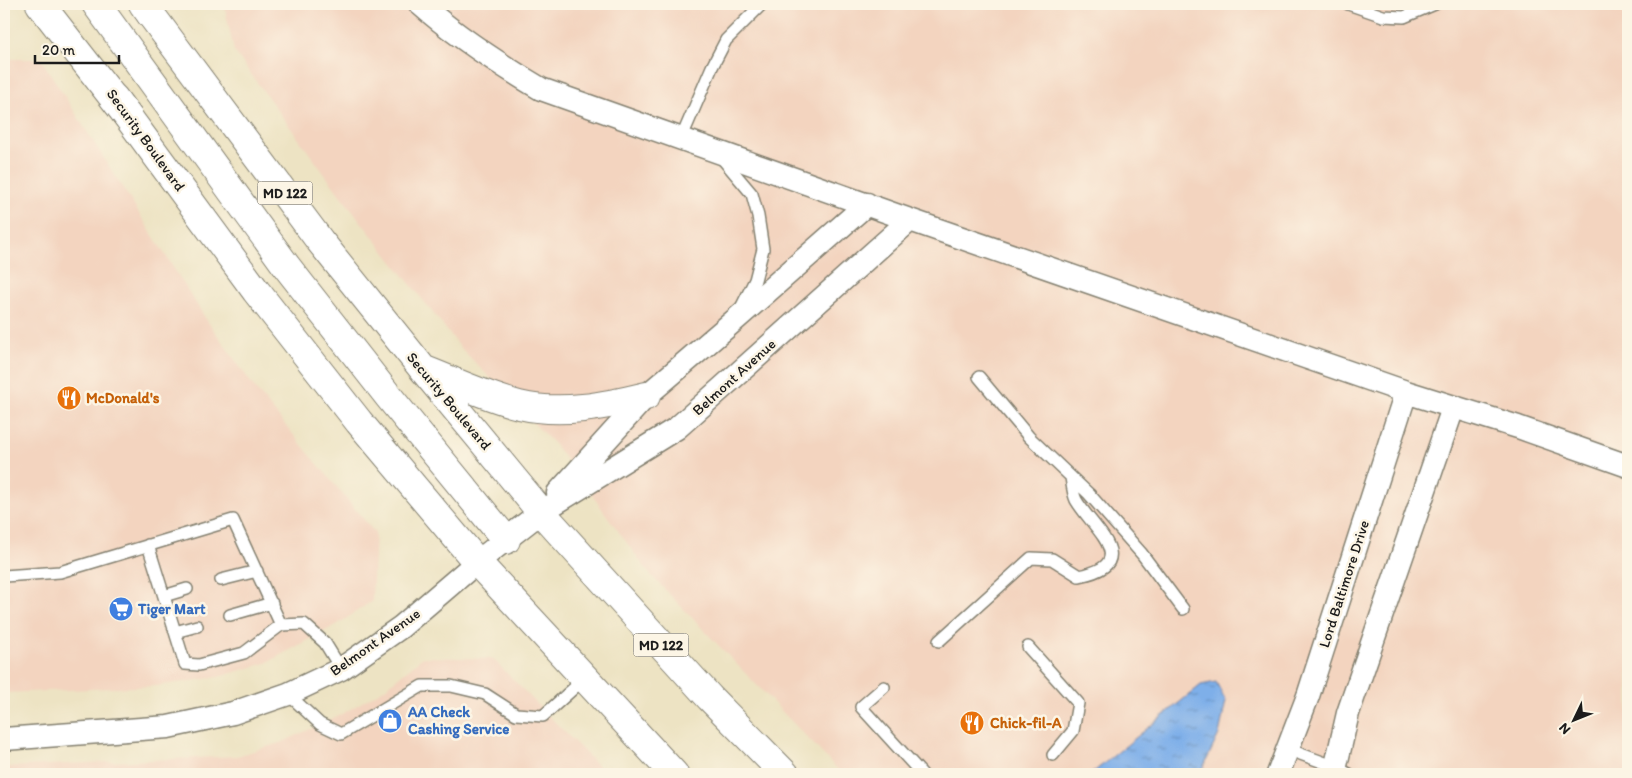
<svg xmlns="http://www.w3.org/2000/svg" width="1632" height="778" font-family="Itim,sans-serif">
	<defs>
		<pattern id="water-ripples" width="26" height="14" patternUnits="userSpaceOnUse" patternTransform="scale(1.25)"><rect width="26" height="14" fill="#7eafe9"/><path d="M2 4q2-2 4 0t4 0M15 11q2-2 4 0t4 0" fill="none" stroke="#668ebc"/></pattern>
	</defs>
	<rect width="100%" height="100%" fill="#fcf5e5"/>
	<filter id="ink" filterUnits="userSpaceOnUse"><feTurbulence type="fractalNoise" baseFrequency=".02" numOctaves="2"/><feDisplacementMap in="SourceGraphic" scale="10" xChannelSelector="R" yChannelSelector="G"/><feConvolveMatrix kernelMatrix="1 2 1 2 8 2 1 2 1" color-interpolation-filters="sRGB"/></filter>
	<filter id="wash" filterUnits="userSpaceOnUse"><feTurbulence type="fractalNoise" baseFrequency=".0096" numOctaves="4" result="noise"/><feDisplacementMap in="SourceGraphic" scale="20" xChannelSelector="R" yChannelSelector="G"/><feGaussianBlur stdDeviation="1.12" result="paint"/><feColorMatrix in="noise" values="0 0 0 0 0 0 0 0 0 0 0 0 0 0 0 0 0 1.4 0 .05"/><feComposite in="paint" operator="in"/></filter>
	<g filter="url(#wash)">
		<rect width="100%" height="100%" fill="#ede3c3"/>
		<path fill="#f3d4bf" d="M224,4H1628V774H842L649,573L556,446L460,347L340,195L234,51Z
			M4,59H41L206,319L257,391L375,533L372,601L338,624L266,663L218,677L156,686L4,693Z
			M423,657L493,659L606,774H4V767L237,756L283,742L344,713L384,689Z"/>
		<path fill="url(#water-ripples)" stroke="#4d6682" d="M1216,682L1226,701L1219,734L1200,774H1091L1201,685Z"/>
	</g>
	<g filter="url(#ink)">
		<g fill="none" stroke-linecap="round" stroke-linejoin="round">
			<defs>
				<path id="lane" d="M1348,4L1383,16L1404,17L1435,4
					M681,139L712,67L726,40L762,4
					M720,156L752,194L758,216L763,249L755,280L742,306
					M979,377L1029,437L1089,494L1142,554L1183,609
					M148,545L185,664L199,665L244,653L281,625
					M4,576L60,572L233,520L281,625L304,624L325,643L341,669
					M221,580L257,571
					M164,596L187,589
					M230,615L272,603
					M175,632L197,626
					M939,641L1031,558L1052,559L1079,576C1143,564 1092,528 1076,500C1073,494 1072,484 1071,477
					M1028,647L1078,703L1073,731L1053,755
					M884,687L861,707L922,774
					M288,694L320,724L341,734L422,686H451L485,694L516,714L543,716L584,679
					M1287,749L1336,767L1349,774"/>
				<path id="street" d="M420,4C457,37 499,64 541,89L910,220L1406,392L1518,427L1628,466
					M558,493L646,396L735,320L867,204
					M4,739L168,727L233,713L288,694L341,669L401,627L477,562L541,512L677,428L910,220
					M1278,774L1308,696L1406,392
					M1334,774L1348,713L1453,408"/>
				<path id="primary" d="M96,4L287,267L389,397L506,540
					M143,4L320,241L422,368L541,512L710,698L785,774
					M114,98L256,291L359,422L477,562L674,774
					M425,370C456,382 487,397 519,405C561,415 605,406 646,396"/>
				<path id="highway" d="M40,4L129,118
					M144,4L151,15"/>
			</defs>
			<use href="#lane" stroke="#848070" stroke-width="14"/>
			<use href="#street" stroke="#848070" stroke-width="25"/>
			<use href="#primary" stroke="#848070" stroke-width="30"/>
			<use href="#highway" stroke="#848070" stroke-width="30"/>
			<use href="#lane" stroke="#fff" stroke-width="11"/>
			<use href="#street" stroke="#fff" stroke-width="22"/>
			<use href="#primary" stroke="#fff" stroke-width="28"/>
			<use href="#highway" stroke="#fff" stroke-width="28"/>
		</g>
	</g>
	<defs>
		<symbol id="restaurant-disc" viewBox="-11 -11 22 22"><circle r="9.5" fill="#e8710a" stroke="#fcf5e5"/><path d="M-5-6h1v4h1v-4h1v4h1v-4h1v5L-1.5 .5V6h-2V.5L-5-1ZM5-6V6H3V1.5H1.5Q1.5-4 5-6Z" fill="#fff"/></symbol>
		<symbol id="supermarket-disc" viewBox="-11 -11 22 22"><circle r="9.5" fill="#3f7fe0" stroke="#fcf5e5"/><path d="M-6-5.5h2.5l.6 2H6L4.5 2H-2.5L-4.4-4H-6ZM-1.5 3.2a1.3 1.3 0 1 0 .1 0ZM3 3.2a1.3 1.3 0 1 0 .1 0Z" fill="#fff"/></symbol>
		<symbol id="shop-disc" viewBox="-11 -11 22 22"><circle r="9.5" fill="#3f7fe0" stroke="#fcf5e5"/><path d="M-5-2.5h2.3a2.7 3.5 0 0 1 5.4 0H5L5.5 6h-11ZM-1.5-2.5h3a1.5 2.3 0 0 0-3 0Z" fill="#fff"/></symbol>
	</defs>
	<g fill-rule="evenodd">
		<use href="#restaurant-disc" x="55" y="384" width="28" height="28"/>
		<use href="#supermarket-disc" x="107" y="595" width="28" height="28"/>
		<use href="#shop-disc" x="376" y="707" width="28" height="28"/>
		<use href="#restaurant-disc" x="958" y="709" width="28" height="28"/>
	</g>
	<g text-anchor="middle" stroke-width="5" stroke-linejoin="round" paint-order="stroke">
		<g fill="#fcf5e5" stroke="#5f5d58" stroke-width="1">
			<rect x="257.5" y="181.5" width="55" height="23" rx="4"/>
			<rect x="633.5" y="633.5" width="55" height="23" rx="4"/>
		</g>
		<g font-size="14" font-weight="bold" fill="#1c1c1c">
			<text x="285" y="198">MD 122</text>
			<text x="661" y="650">MD 122</text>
		</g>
		<g font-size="15" fill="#1c1c1c" stroke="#fcf5e5">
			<text transform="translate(146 140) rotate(54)" y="5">Security Boulevard</text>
			<text transform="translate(734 377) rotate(-42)" y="5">Belmont Avenue</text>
			<text transform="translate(449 401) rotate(50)" y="5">Security Boulevard</text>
			<text transform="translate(1344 584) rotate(-72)" y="5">Lord Baltimore Drive</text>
			<text transform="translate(375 642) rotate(-35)" y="5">Belmont Avenue</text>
		</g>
		<g font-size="15" font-weight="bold" fill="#c56008" stroke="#fcf5e5" text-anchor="start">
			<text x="86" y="403">McDonald's</text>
			<text x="990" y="728">Chick-fil-A</text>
		</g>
		<g font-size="15" font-weight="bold" fill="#366cbe" stroke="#fcf5e5" text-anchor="start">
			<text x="138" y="614">Tiger Mart</text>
			<text x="408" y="717">AA Check<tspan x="408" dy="17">Cashing Service</tspan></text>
		</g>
	</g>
	<rect width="1632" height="778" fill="none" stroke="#fcf5e5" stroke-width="20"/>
	<g transform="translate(1574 720) rotate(227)" stroke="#fcf5e5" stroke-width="4" paint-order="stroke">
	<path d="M0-4L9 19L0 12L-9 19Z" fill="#1c1c1c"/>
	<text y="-8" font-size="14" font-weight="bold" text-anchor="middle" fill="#1c1c1c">N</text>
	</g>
	<path d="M35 55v8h84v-8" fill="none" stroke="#1c1c1c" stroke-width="2.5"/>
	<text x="42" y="55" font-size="15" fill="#1c1c1c" stroke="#fcf5e5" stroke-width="4" paint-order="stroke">20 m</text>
</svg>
